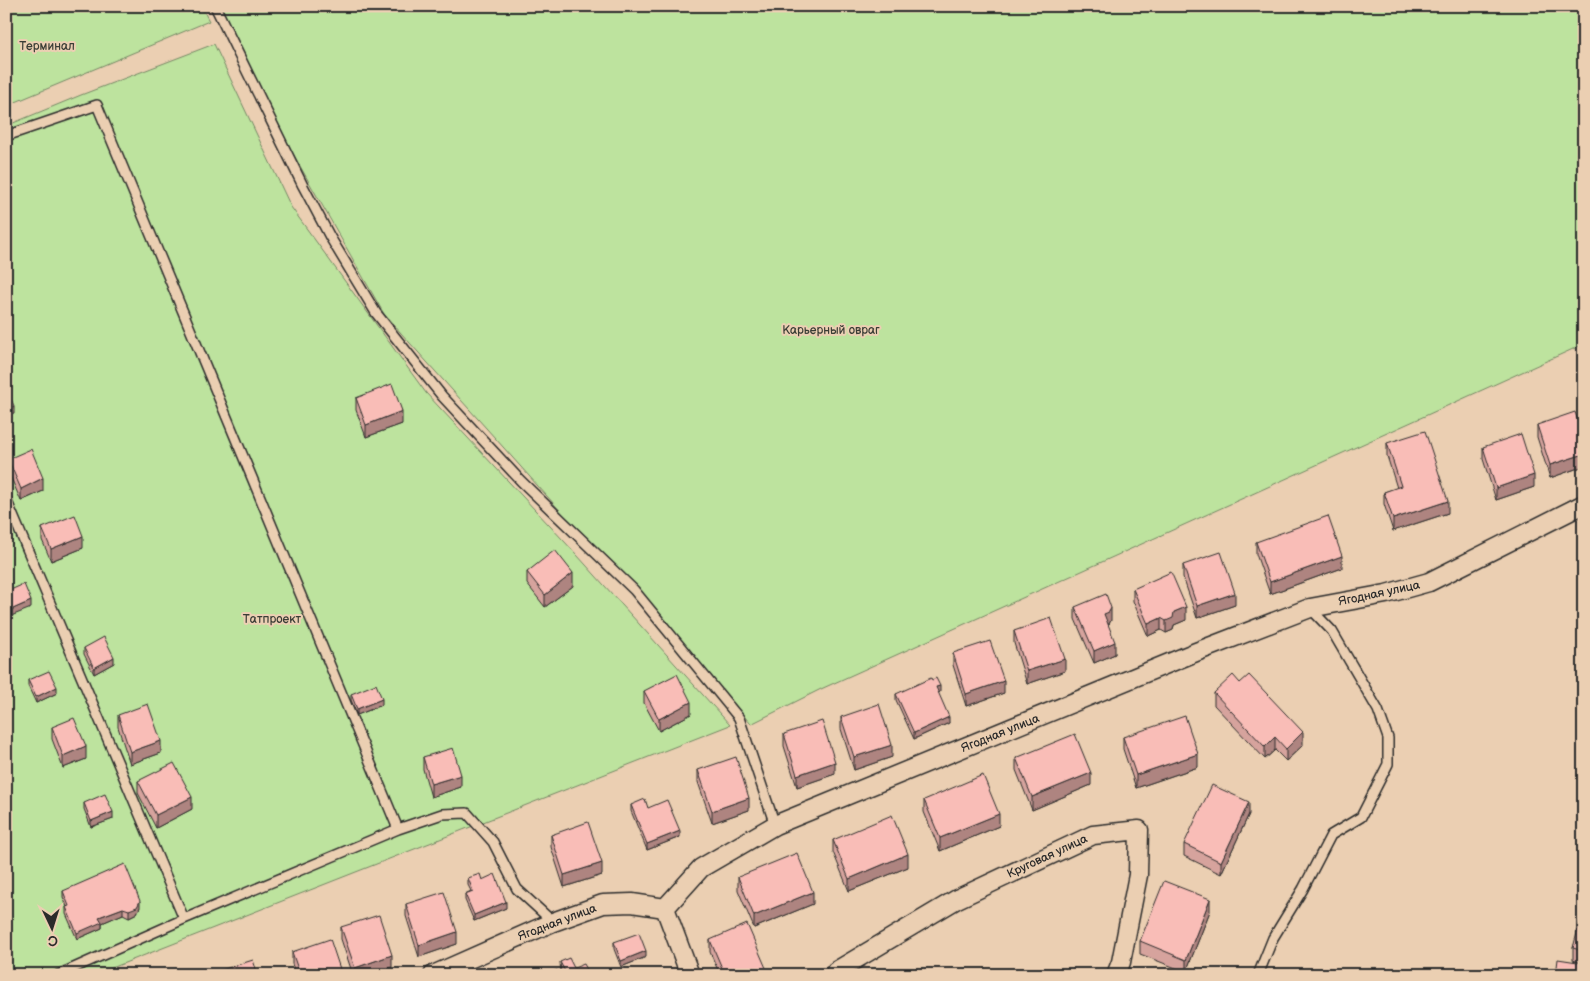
<svg xmlns="http://www.w3.org/2000/svg" width="1590" height="981" font-family="'Balsamiq Sans',sans-serif">
	<rect width="100%" height="100%" fill="#ebcfb2"/>
	<filter id="ink" filterUnits="userSpaceOnUse"><feTurbulence type="fractalNoise" baseFrequency=".02" numOctaves="2"/><feDisplacementMap in="SourceGraphic" scale="10" xChannelSelector="R" yChannelSelector="G"/><feConvolveMatrix kernelMatrix="1 2 1 2 8 2 1 2 1" color-interpolation-filters="sRGB"/></filter>
	<g filter="url(#ink)">
		<path fill="#bde39e" stroke="#748764" d="M6,6H201L209,21L6,106Z
			M209,6H1584V344L821,689L751,724L384,314Z
			M214,44L291,207L426,393L577,555L730,725L94,975H6V126L81,95Z"/>
		<g fill="none" stroke-linecap="round" stroke-linejoin="round">
			<defs>
				<path id="lane" d="M215,6L303,186L330,237L376,313L442,396L521,481L634,590L739,718L775,825
					M6,136L97,105L398,829
					M6,499L184,919
					M58,975L184,919L398,829L442,814L467,813L493,842L517,889L553,922
					M1258,975L1273,938L1303,889L1331,835L1361,817L1388,764V738L1378,710L1332,631L1310,608"/>
				<path id="street" d="M665,908L690,975
					M433,975L553,922L603,904L632,903L665,908L701,868L775,825L1196,652L1310,608L1386,594L1429,582L1584,504
					M834,975L836,971L957,899L1093,835L1139,830L1138,875L1121,962L1116,975"/>
			</defs>
			<use href="#lane" stroke="#2b2b2b" stroke-width="12"/>
			<use href="#street" stroke="#2b2b2b" stroke-width="21"/>
			<use href="#lane" stroke="#ebcfb2" stroke-width="9"/>
			<use href="#street" stroke="#ebcfb2" stroke-width="18"/>
		</g>
		<path fill="#d6a39d" stroke="#2b2b2b" d="M356,398L402,424L366,437L356,410Z
			M1537,425L1584,439V466L1550,478L1537,437Z
			M1387,443L1448,513L1393,531L1384,504V492L1397,488L1387,456Z
			M1483,447L1534,487L1496,500L1483,459Z
			M8,459L43,491L21,501L8,471Z
			M42,528L83,548L51,561L42,540Z
			M1256,542L1342,568L1270,594L1256,554Z
			M1183,565L1235,605L1197,618L1183,577Z
			M527,572L573,586L545,607L527,584Z
			M1133,589L1186,620L1174,625L1173,630L1166,633L1161,630L1148,636L1133,601Z
			M1075,607L1111,620L1109,624L1108,625L1115,654L1094,663L1075,619Z
			M1014,631L1065,671L1027,684L1014,643Z
			M84,648L114,663L94,674L84,654Z
			M953,653L1004,693L966,706L953,665Z
			M28,680L57,693L36,703L28,686Z
			M1240,683L1303,745L1286,761L1275,750L1265,759L1214,705V693Z
			M644,691L691,714L659,731L644,703Z
			M940,692L938,693L949,723L914,739L896,700V694Z
			M351,694L382,705L357,715L351,700Z
			M118,715L161,753L130,764L118,727Z
			M841,717L892,757L854,770L841,729Z
			M52,727L86,759L63,768L52,739Z
			M784,734L835,774L797,787L784,746Z
			M1123,737L1198,767L1136,788L1123,749Z
			M423,757L461,787L431,797L423,769Z
			M1016,758L1091,785L1032,810L1016,770Z
			M698,770L749,810L712,823L698,782Z
			M138,781L192,809L156,828L138,793Z
			M924,800L999,826L940,851L924,812Z
			M84,803L113,819L91,827L84,809Z
			M631,805L648,808L680,837L647,850L631,811Z
			M1249,814L1221,874L1184,856V844Z
			M551,835L602,875L564,887L551,847Z
			M833,840L908,867L849,891L833,852Z
			M738,877L813,904L754,928L738,890Z
			M468,878L482,880L506,908L474,921L465,900V894L471,891L468,885Z
			M63,891L140,907L137,913L129,917L123,914L102,923V928L77,939L66,914V907H67L63,897Z
			M406,904L457,944L419,957L406,916Z
			M1210,911L1186,972L1140,954V941Z
			M1584,914V975L1582,963L1573,960V948Z
			M341,927L392,967L371,975H353L341,939Z
			M710,940L769,975H720L710,952Z
			M614,942L646,957L621,967L614,949Z
			M292,952L342,975H296L292,964Z
			M560,962L574,968L590,975H561Z"/>
		<path fill="#ae8480" stroke="#2b2b2b" d="M14,406V413L6,415V409Z
			M402,411V424L366,437V425Z
			M1584,454V466L1550,478V465Z
			M1534,475V487L1496,500V488Z
			M43,478V491L21,501V489Z
			M1448,501V513L1393,531V519Z
			M83,536V548L51,561V549Z
			M1342,556V568L1270,594V582Z
			M573,573V586L545,607V595Z
			M1235,593V605L1197,618V606Z
			M31,601V608L6,618V612Z
			M1186,607V620L1174,625L1173,630L1166,633V621L1174,612Z
			M1111,608V620L1109,624L1104,627V614Z
			M1161,618V630L1148,636V624Z
			M1115,642V654L1094,663V651Z
			M114,657V663L94,674V668Z
			M1065,659V671L1027,684V671Z
			M1004,681V693L966,706V694Z
			M940,686V692L936,694V687Z
			M57,687V693L36,703V697Z
			M382,699V705L357,715V709Z
			M691,702V714L659,731V719Z
			M949,717V723L914,739V733Z
			M1303,732V745L1286,761V749Z
			M1275,737V750L1265,759V747Z
			M161,741V753L130,764V752Z
			M892,745V757L854,770V757Z
			M86,746V759L63,768V756Z
			M1198,754V767L1136,788V775Z
			M835,762V774L797,787V775Z
			M1091,773V785L1032,810V797Z
			M461,775V787L431,797V784Z
			M192,797V809L156,828V815Z
			M749,798V810L712,823V811Z
			M1249,802V814L1221,874V862Z
			M113,812V819L91,827V821Z
			M999,814V826L940,851V838Z
			M680,831V837L647,850V844Z
			M908,854V867L849,891V879Z
			M602,863V875L564,887V875Z
			M813,892V904L754,928V916Z
			M1210,899V911L1186,972V960Z
			M140,901V907L137,913L129,917V910Z
			M506,902V908L474,921V915Z
			M123,908V914L102,923V928L77,939V933L99,917Z
			M457,932V944L419,957V945Z
			M646,951V957L621,967V961Z
			M392,955V967L371,975H355V968Z"/>
		<path fill="#f9bdb7" stroke="#2b2b2b" d="M392,384L402,411L366,425L356,398Z
			M6,392H8L14,406L6,409Z
			M1575,412L1584,439V454L1550,465L1537,425Z
			M1425,431L1448,501L1393,519L1384,492L1401,486L1387,443Z
			M1521,434L1534,475L1496,488L1483,447Z
			M31,449L43,478L21,489L8,459Z
			M75,515L83,536L51,549L42,528Z
			M1328,516L1342,556L1270,582L1256,542Z
			M555,550L573,573L545,595L527,572Z
			M1221,552L1235,593L1197,606L1183,565Z
			M1171,572L1186,607L1174,612L1173,618L1166,621L1161,618L1148,624L1133,589Z
			M24,584L31,601L6,612V592Z
			M1106,594L1111,608L1109,612L1104,614L1115,642L1094,651L1075,607Z
			M1051,618L1065,659L1027,671L1014,631Z
			M104,637L114,657L94,668L84,648Z
			M990,641L1004,681L966,694L953,653Z
			M49,671L57,687L36,697L28,680Z
			M677,674L691,702L659,719L644,691Z
			M1233,675L1240,683L1249,675L1303,732L1286,749L1275,737L1265,747L1214,693Z
			M931,678L932,680L936,678L940,686L936,687L949,717L914,733L896,694Z
			M376,684L382,699L357,709L351,694Z
			M148,704L161,741L130,752L118,715Z
			M879,704L892,745L854,757L841,717Z
			M1185,716L1198,754L1136,775L1123,737Z
			M74,718L86,746L63,756L52,727Z
			M822,721L835,762L797,775L784,734Z
			M1075,734L1091,773L1032,797L1016,758Z
			M453,748L461,775L431,784L423,757Z
			M736,757L749,798L712,811L698,770Z
			M174,763L192,797L156,815L138,781Z
			M983,775L999,814L940,838L924,800Z
			M1212,785L1249,802L1221,862L1184,844Z
			M105,794L113,812L91,821L84,803Z
			M645,799L648,808L667,800L680,831L647,844L631,805Z
			M892,815L908,854L849,879L833,840Z
			M588,822L602,863L564,875L551,835Z
			M797,853L813,892L754,916L738,877Z
			M125,864L140,901L137,907L129,910L123,908L99,917L102,922L77,933L66,907L69,906L63,891Z
			M480,874L482,880L495,874L506,902L474,915L465,894L473,891L468,878Z
			M1164,881L1210,899L1186,960L1140,941Z
			M444,892L457,932L419,945L406,904Z
			M1582,914H1584V951L1573,948Z
			M379,915L392,955L355,968L341,927Z
			M747,924L769,975H725L710,940Z
			M639,933L646,951L621,961L614,942Z
			M330,939L342,975H300L292,952Z
			M569,958L574,968L584,964L590,975H562L566,973L560,962Z
			M1558,959L1584,963V975H1556Z
			M253,960L258,975H216L215,972Z
			M557,970L559,975H546Z"/>
	</g>
	<g text-anchor="middle" stroke-width="4" stroke-linejoin="round" paint-order="stroke">
		<g font-size="12" fill="#3a3d36" stroke="#ebcfb2">
			<text x="47" y="50">Терминал</text>
			<text x="831" y="334">Карьерный овраг</text>
			<text x="272" y="623">Татпроект</text>
		</g>
		<g font-size="12" fill="#2b2b2b" stroke="#ebcfb2">
			<text transform="translate(1379 593) rotate(-12)" y="4">Ягодная улица</text>
			<text transform="translate(1000 733) rotate(-22)" y="4">Ягодная улица</text>
			<text transform="translate(1047 856) rotate(-25)" y="4">Круговая улица</text>
			<text transform="translate(557 922) rotate(-21)" y="4">Ягодная улица</text>
		</g>
	</g>
	<rect width="1590" height="981" fill="none" stroke="#ebcfb2" stroke-width="25"/>
	<rect x="12" y="12" width="1565" height="956" fill="none" stroke="#2b2b2b" stroke-width="2" filter="url(#ink)"/>
	<g transform="translate(52 928) rotate(176)" stroke="#ebcfb2" stroke-width="4" paint-order="stroke">
	<path d="M0-4L9 19L0 12L-9 19Z" fill="#2b2b2b"/>
	<text y="-8" font-size="14" font-weight="bold" text-anchor="middle" fill="#2b2b2b">С</text>
	</g>
</svg>
